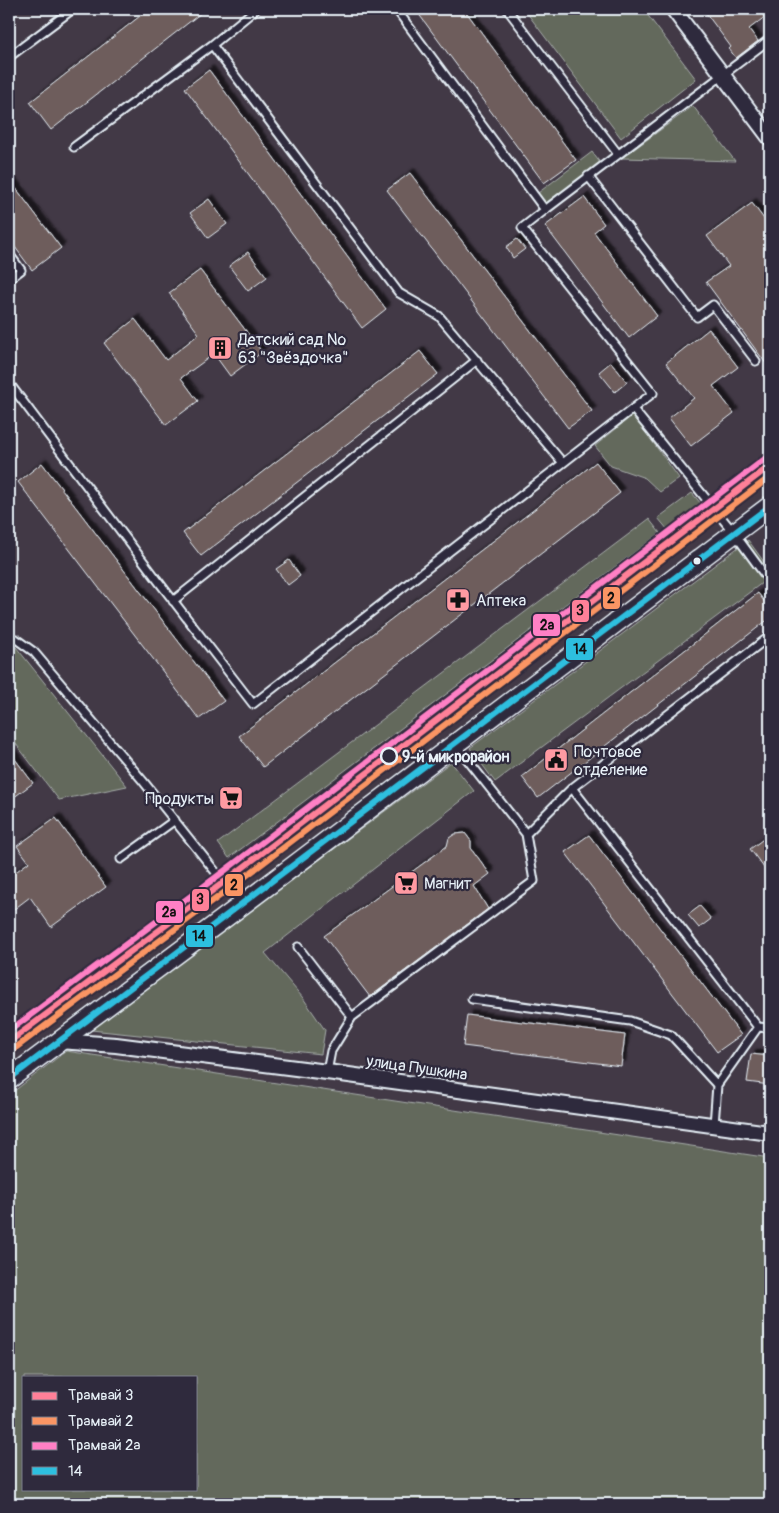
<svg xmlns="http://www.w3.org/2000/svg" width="779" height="1513" font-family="Pangolin,sans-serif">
	<defs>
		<filter id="shadow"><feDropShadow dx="4.5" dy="-4.5" stdDeviation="1" flood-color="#0009"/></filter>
	</defs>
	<rect width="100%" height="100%" fill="#423946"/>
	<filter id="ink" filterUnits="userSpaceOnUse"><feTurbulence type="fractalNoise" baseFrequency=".02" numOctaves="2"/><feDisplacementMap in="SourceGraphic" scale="10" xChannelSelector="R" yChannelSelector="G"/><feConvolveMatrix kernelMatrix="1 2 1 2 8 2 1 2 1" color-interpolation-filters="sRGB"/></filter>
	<g filter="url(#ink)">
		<path fill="#64695c" stroke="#a6adaa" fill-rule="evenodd" d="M524,9H643L696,79L621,138Z
			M693,106L735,161L622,158Z
			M592,152L601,164L547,205L538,193Z
			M633,415L679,478L660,492L645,478L611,466L595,446Z
			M692,493L702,505L668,530L658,518Z
			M649,519L660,533L229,858L218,843Z
			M748,540L770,570V577L495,782L470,748Z
			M16,647L127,786L59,800L9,735V652Z
			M451,762L474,791L265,953L303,998L325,1030L321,1054L91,1030Z
			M66,1051L770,1158V1504H9V1095ZM24,1377H196V1489H24Z"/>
		<path fill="#6e5d5c" stroke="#e8f1f8" filter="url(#shadow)" d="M149,9H206L51,130L30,102Z
			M415,9H464L576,160L544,183Z
			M703,9H770V13L749,29L758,41L736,58L729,49L731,47Z
			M209,70L386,309L362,328L185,88Z
			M410,173L592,411L568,428L387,190Z
			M9,179L61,248L32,270L9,239Z
			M584,197L604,224L594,232L657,316L629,338L545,226Z
			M209,199L227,224L208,238L190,213Z
			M752,203L770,227V369L706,282L729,266L707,236Z
			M517,239L525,249L513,258L506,247Z
			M248,252L267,277L248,291L229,266Z
			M200,270L262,352L230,376L214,354L181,378L198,401L166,425L104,343L135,319L166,360L199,334L169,293Z
			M709,329L738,367L713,386L734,413L691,446L669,418L694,398L666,363Z
			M420,351L438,374L201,556L183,533Z
			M611,362L627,382L615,392L599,372Z
			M596,462L620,493L263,767L239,736Z
			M42,463L224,701L199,719L18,482Z
			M289,560L300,576L288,585L276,569Z
			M758,593L770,609V618L538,798L522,777Z
			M9,751L33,783L9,801Z
			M56,818L106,887L51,927L30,897L9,913V877L29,862L17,846Z
			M465,833L471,841V848L490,874L474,886L488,909L370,997L324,936L447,846L449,838L455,834Z
			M770,834V876L750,849Z
			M589,835L741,1035L717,1052L565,852Z
			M700,906L711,919L699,928L688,915Z
			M467,1015L625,1035L621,1066L463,1046Z
			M751,1054L770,1056V1085L747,1082Z"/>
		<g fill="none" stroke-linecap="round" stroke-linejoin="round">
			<defs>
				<path id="service" d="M507,9L618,154
					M212,45L399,293L439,316L563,463L653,393L522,228L545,210L396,9
					M9,57L73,9
					M74,147L212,45L256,9
					M588,176L697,317L713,305L756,361
					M545,210L770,39
					M9,254L21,270L9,279
					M9,383L162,586L253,704L563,463
					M633,409L734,533L770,582
					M173,601L477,360
					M9,640L16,639L34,652L143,781L242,905
					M455,744L526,834
					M572,788L758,1027L770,1028
					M121,859L175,820
					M298,947L352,1017
					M472,999L630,1021L671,1035L717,1085L714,1125
					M327,1072L331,1051L352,1017L534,881L526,834L572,788L770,636
					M717,1085L758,1027"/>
				<path id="minor" d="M673,9L770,138
					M58,1041L116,1045L327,1072L770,1133"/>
				<path id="secondary" d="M9,1079L242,905L770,506"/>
			</defs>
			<use href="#service" stroke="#e8f1f8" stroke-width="11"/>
			<use href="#minor" stroke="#e8f1f8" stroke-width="18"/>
			<use href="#secondary" stroke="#e8f1f8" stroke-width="22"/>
			<use href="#service" stroke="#2f2a3d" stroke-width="7"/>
			<use href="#minor" stroke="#2f2a3d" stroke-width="14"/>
			<use href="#secondary" stroke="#2f2a3d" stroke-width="19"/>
			<defs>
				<path id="bus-1" d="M9,1079L770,506"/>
			</defs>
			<use href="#bus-1" stroke="#2f2a3d" stroke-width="10"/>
			<use href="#bus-1" stroke="#2dbfdf" stroke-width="6"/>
			<defs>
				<path id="tram-1" d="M9,1042L224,882L770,466"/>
				<path id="tram-2" d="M14,1049L229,889L770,477"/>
				<path id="tram-3" d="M9,1031L219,875L765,459"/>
			</defs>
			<use href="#tram-1" stroke="#2f2a3d" stroke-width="10"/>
			<use href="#tram-2" stroke="#2f2a3d" stroke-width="10"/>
			<use href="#tram-3" stroke="#2f2a3d" stroke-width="10"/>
			<use href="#tram-1" stroke="#ff8098" stroke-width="6"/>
			<use href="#tram-2" stroke="#fb9564" stroke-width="6"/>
			<use href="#tram-3" stroke="#ff80c5" stroke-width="6"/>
		</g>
	</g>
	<defs>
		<symbol id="building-square" viewBox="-11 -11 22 22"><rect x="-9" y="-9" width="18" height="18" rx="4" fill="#ff9aa2" stroke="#2f2a3d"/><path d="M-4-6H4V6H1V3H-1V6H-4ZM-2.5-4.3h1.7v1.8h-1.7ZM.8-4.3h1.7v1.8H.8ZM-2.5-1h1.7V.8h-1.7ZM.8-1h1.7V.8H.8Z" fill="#111"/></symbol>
		<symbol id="pharmacy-square" viewBox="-11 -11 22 22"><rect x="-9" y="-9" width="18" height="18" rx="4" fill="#ff9aa2" stroke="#2f2a3d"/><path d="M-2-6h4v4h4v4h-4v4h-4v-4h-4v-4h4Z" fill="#111"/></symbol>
		<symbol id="civic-square" viewBox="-11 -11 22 22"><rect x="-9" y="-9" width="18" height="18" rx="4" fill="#ff9aa2" stroke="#2f2a3d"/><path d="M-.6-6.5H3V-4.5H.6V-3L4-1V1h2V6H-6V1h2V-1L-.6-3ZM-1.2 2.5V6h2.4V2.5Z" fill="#111"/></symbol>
		<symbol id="supermarket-square" viewBox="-11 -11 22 22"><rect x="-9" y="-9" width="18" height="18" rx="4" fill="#ff9aa2" stroke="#2f2a3d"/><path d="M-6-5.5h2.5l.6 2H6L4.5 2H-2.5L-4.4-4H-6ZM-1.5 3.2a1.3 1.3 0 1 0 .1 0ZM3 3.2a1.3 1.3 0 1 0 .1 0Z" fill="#111"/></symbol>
	</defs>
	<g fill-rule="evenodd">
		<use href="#building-square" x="206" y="334" width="28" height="28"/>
		<use href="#pharmacy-square" x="444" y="586" width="28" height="28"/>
		<use href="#civic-square" x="542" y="746" width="28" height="28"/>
		<use href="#supermarket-square" x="217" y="784" width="28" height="28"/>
		<use href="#supermarket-square" x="392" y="869" width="28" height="28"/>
	</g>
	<circle fill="#e8f1f8" stroke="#2f2a3d" stroke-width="2" cx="697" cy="561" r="4.5"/>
	<circle fill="#2f2a3d" stroke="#e8f1f8" stroke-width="2.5" cx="389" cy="756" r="8"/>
	<g text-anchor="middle" stroke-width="4.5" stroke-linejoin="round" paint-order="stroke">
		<g font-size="16" fill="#e8f1f8" stroke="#2f2a3d" text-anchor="start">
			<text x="238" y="345">Детский сад №<tspan x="238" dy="18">63 "Звёздочка"</tspan></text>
			<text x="476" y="606">Аптека</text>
			<text x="574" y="757">Почтовое<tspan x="574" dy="18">отделение</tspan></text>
			<text x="214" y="804" text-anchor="end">Продукты</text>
			<text x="424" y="889">Магнит</text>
		</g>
		<g font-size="16" font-weight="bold" fill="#e8f1f8" stroke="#2f2a3d" text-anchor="start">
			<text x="402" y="762">9-й микрорайон</text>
		</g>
		<g font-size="16" fill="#e8f1f8" stroke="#2f2a3d">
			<text transform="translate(417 1067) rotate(8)" y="6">улица Пушкина</text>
		</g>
	</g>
	<g stroke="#2f2a3d" stroke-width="2">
		<rect x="602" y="586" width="19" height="24" rx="5" fill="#fb9564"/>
		<rect x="571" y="599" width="19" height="24" rx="5" fill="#ff8098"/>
		<rect x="532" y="613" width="29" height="24" rx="5" fill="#ff80c5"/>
		<rect x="565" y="637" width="29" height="24" rx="5" fill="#2dbfdf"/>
		<rect x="224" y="873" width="20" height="24" rx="5" fill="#fb9564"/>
		<rect x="191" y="888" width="19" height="24" rx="5" fill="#ff8098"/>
		<rect x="155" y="900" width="29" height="24" rx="5" fill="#ff80c5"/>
		<rect x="185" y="924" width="29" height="24" rx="5" fill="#2dbfdf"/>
	</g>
	<g font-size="14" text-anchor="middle" font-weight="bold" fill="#111">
		<text x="611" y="603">2</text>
		<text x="580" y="615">3</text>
		<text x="547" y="630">2а</text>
		<text x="580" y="654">14</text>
		<text x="234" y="890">2</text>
		<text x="200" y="904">3</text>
		<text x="169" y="917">2а</text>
		<text x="199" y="941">14</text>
	</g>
	<rect width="779" height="1513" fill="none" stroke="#2f2a3d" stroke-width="30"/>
	<rect x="15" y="15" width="749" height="1483" fill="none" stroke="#e8f1f8" stroke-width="2" filter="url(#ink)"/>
	<rect x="22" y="1376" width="175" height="115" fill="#2f2a3d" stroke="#797a88"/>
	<rect x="32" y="1392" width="25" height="8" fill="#ff8098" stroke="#797a88"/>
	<text x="68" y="1400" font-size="15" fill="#e8f1f8">Трамвай 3</text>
	<rect x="32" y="1417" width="25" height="8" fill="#fb9564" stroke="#797a88"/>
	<text x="68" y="1426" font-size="15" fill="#e8f1f8">Трамвай 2</text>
	<rect x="32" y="1442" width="25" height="8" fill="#ff80c5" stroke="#797a88"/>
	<text x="68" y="1450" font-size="15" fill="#e8f1f8">Трамвай 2а</text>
	<rect x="32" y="1467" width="25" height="8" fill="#2dbfdf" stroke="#797a88"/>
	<text x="68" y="1476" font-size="15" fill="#e8f1f8">14</text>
</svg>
